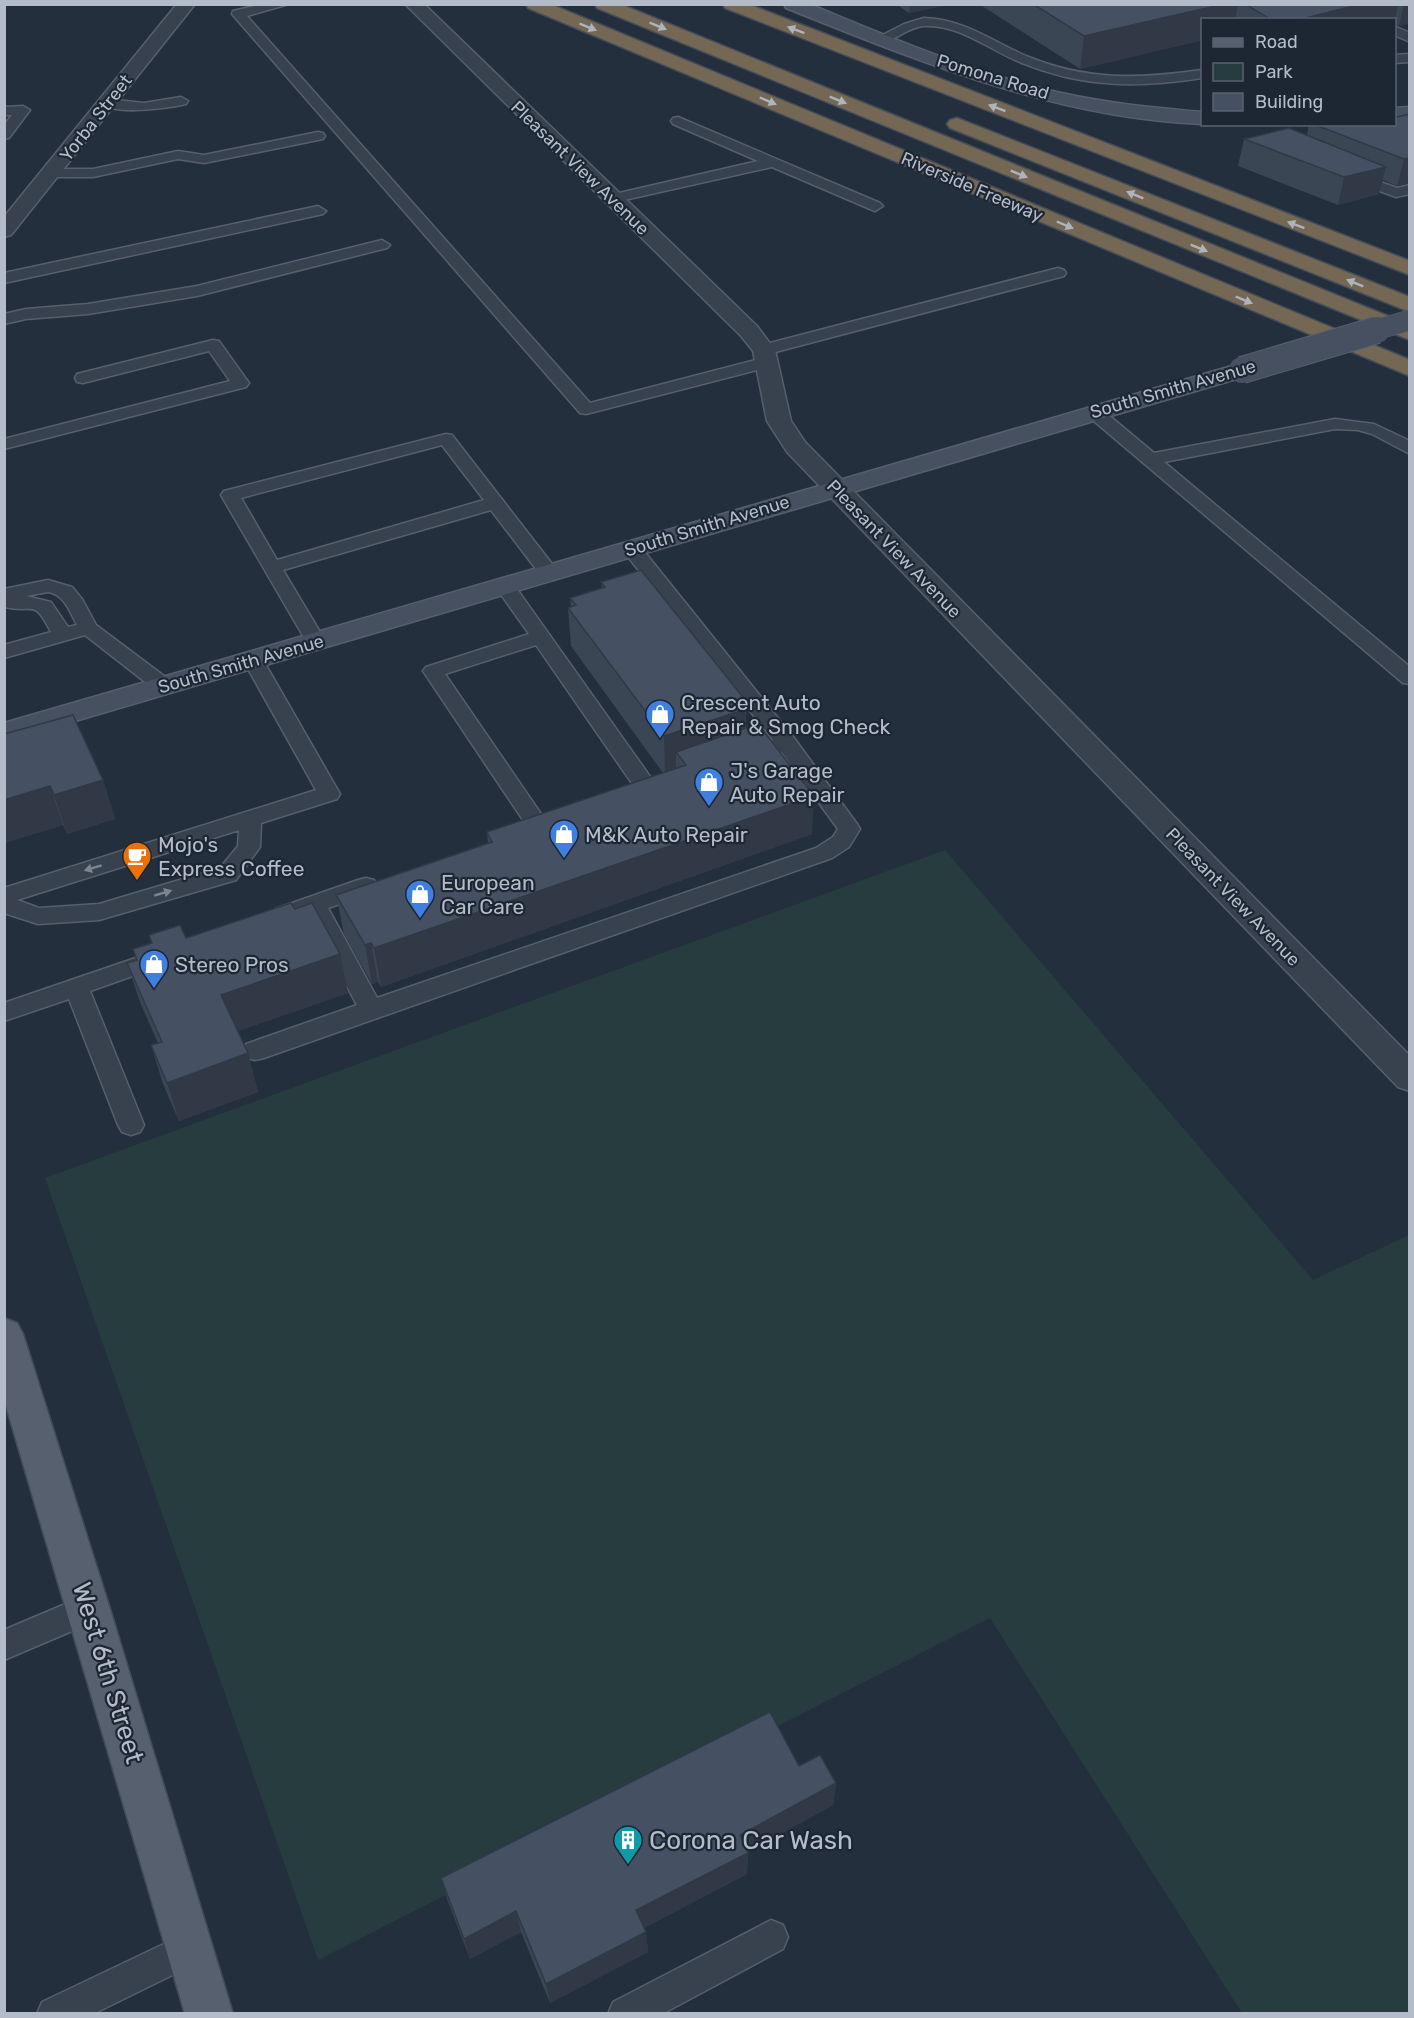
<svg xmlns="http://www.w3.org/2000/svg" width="1414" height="2018" font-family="Rubik,sans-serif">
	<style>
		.green { fill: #263c3f }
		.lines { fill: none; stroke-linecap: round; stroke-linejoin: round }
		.service-casing { stroke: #565f6c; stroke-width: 3 }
		.minor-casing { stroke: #565f6c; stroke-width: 3 }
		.secondary-casing { stroke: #565f6c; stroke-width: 3 }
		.primary-casing { stroke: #414a57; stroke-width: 3 }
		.motorway-casing { stroke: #434c59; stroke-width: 3 }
		.service { fill: #38414e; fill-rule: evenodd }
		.minor { fill: #38414e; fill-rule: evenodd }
		.secondary { fill: #465061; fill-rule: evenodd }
		.primary { fill: #56606e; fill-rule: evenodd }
		.motorway { fill: #746855; fill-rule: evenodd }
		.secondary-bridge-far1-casing { stroke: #565f6c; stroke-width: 21; stroke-linecap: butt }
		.secondary-bridge-casing { stroke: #565f6c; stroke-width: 28; stroke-linecap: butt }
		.secondary-bridge-far1 { stroke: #465061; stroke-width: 20 }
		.secondary-bridge { stroke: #465061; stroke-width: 26 }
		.wall { fill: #3b4654 }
		.shaded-wall { fill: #303945 }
		.building { fill: #455162; stroke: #303945; stroke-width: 1.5 }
		.oneway { fill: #aeb4bd }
		.oneway2 { fill: #7c8592 }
		.labels { text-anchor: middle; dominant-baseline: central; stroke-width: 4.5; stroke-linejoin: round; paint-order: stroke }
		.far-street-label { font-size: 18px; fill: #b4bcc9; stroke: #1d2633 }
		.poi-label { font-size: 21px; fill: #b4bcc9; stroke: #1d2633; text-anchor: start }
		.near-street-label { font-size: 26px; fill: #b4bcc9; stroke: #1d2633 }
		.near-poi-label { font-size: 26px; fill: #b4bcc9; stroke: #1d2633; text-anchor: start }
	</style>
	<rect width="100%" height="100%" fill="#242f3e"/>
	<path class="green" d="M 945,850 L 1313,1280 L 1409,1235 L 1409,2013 L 1242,2013 L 990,1618 L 318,1960 L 45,1178 Z"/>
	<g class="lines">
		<g class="service-casing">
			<path id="service" d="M 263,4 L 289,4 L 247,16 L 590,403 L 767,357 L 773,358 L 775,362 L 773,366 L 586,414 L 580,413 L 232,14 L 233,11 Z
				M 924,18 C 963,19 992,41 1026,56 C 1087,81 1138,79 1202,70 L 1202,78 C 1137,88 1084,88 1022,63 C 991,51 960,24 924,26 C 909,27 897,39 882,43 L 875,39 L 904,24 Z
				M 1394,26 L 1410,33 L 1410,42 L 1394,35 Z
				M 1410,54 L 1410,62 L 1394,63 L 1394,55 Z
				M 181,97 L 188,101 L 186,104 C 168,108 114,116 100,103 L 107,99 L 144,103 Z
				M 23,106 L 30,110 L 9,138 L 4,139 L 4,125 L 12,115 L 4,115 L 4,107 Z
				M 678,117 L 880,203 L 883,206 L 875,211 L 870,209 L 772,167 L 611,203 L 606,202 L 604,199 L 606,196 L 758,161 L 673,124 L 671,121 L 673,118 Z
				M 318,132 L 323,133 L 325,136 L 323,139 L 204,163 L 178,159 L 93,177 L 53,177 L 46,173 L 53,169 L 93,169 L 178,151 L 204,155 Z
				M 1352,172 L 1397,188 L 1410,185 L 1410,194 L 1396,197 L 1347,179 L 1345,176 L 1347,173 Z
				M 318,206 L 326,211 L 323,214 L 4,283 L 4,273 Z
				M 382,240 L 390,245 L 387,248 L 197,296 L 88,314 L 26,319 L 4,324 L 4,314 L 26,309 L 88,304 L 197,286 Z
				M 1058,268 L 1064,270 L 1066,273 L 1064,276 L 764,355 L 756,350 L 758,346 Z
				M 213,340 L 219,341 L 246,379 L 249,383 L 246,387 L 4,449 L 4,439 L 230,381 L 209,351 L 83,383 L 77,382 L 75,378 L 77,374 Z
				M 1094,407 L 1100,408 L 1154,453 L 1335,419 L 1374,424 L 1410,441 L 1410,454 L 1372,434 L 1358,430 L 1335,429 L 1164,462 L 1410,667 L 1410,684 L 1403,683 L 1088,416 L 1085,412 L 1088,408 Z
				M 446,434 L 452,435 L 559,573 L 556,577 L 542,577 L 491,510 L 283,570 L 326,642 L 323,646 L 309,646 L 221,495 L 224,491 ZM 442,445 L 484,500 L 277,560 L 241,498 Z
				M 632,543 L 639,545 L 794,738 L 857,824 L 860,829 L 849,847 L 832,858 L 264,1058 L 255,1060 L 246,1058 L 243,1051 L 246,1044 L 357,1005 L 308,915 L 283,923 L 275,921 L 272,915 L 275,909 L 358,880 L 366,878 L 374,880 L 377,886 L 374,892 L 328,908 L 377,998 L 816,848 L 833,837 L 838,829 L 782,752 L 745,764 L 738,762 L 734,757 L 738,752 L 773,740 L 625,553 L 623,549 L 625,545 Z
				M 48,580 L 72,587 L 82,599 L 96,625 L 172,682 L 175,687 L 172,692 L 165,693 L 158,692 L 85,635 L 4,658 L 4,645 L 51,632 C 33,597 34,614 5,607 L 4,589 ZM 48,592 C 64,594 70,612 77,625 L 68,627 L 51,602 L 26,596 Z
				M 505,580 L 512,582 L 656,785 L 659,790 L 656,795 L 648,797 L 640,795 L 536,645 L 445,674 L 550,827 L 547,832 L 539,834 L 531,832 L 423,671 L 426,667 L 529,634 L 495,586 L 498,582 Z
				M 253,654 L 260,656 L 263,660 L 340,794 L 337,799 L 261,823 L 260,847 L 236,880 L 99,920 L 38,924 L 4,913 L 4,888 L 316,790 L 243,660 L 246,656 ZM 239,830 L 238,846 L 220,868 L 99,904 L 39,908 L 17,900 Z
				M 159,950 L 167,952 L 171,958 L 167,964 L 90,991 L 144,1125 L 140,1132 L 131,1135 L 122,1132 L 118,1125 L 69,999 L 4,1021 L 4,1003 Z
				M 89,1594 L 100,1599 L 104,1609 L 100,1619 L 4,1660 L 4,1630 Z
				M 771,1920 L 783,1925 L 788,1937 L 783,1949 L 662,2014 L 608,2014 L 613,2002 Z
				M 189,1932 L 201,1937 L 206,1949 L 201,1961 L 93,2014 L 37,2014 L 42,2002 Z"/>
		</g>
		<g class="minor-casing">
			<path id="minor" d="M 177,4 L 195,4 L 11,235 L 4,237 L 4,217 Z
				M 405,4 L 424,4 L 757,326 L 775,350 L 791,421 L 805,442 L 1410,1056 L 1410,1091 L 1398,1087 L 787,452 L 767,421 L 753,351 L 741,336 Z"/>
		</g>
		<g class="secondary-casing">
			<path id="secondary" d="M 784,4 L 809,4 C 885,35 961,68 1040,88 C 1094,102 1148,107 1202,112 L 1202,124 C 1055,118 921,62 786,8 Z
				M 1410,107 L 1410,119 L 1394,120 L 1394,108 Z
				M 1242,363 L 1250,365 L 1254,370 L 1250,375 L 4,742 L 4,723 Z"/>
		</g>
		<g class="primary-casing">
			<path id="primary" d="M 4,1318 L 17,1323 L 23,1334 L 110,1609 L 233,2014 L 185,2014 L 4,1399 Z"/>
		</g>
		<g class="motorway-casing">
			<path id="motorway" d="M 526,4 L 550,4 L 1410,360 L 1410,376 L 528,8 Z
				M 595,4 L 620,4 L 1410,325 L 1410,340 L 597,8 Z
				M 723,4 L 748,4 L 1410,261 L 1410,275 L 725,8 Z
				M 957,118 L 1410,297 L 1410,312 L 950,128 L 947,124 L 950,120 Z"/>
		</g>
		<use href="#service" class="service"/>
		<use href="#minor" class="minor"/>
		<use href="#secondary" class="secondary"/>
		<use href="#primary" class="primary"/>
		<use href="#motorway" class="motorway"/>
		<g class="secondary-bridge-far1-casing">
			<path id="secondary-bridge-far1" d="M 1372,331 L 1410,320"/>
		</g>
		<g class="secondary-bridge-casing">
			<path id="secondary-bridge" d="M 1242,370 L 1377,330"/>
		</g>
		<use href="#secondary-bridge-far1" class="secondary-bridge-far1"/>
		<use href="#secondary-bridge" class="secondary-bridge"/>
	</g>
	<path class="wall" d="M 896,4 L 951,4 L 909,13 Z
		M 979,4 L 1410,4 L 1410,23 L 1399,26 L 1395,24 L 1395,20 L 1203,20 L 1203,40 L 1080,69 Z
		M 1410,114 L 1410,183 L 1397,186 L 1383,180 L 1379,194 L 1338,205 L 1238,166 L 1244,139 L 1307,135 L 1309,124 L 1395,124 L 1397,117 Z
		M 601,582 L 746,701 L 746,729 L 812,834 L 381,987 L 378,982 L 372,984 L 344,934 L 336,895 L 488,843 L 487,832 L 663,773 L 571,646 L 568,608 L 571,607 L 570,598 L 602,588 Z
		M 4,734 L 103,780 L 115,819 L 67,834 L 63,825 L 4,843 Z
		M 295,909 L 348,993 L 238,1031 L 248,1053 L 258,1092 L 179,1121 L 163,1084 L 151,1045 L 158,1043 L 140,1002 L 127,963 L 136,960 L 133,949 L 151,943 L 149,935 L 186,938 Z
		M 799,1766 L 836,1783 L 833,1805 L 748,1852 L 747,1874 L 644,1928 L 646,1932 L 648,1952 L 550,2003 L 521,1932 L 470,1959 L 447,1899 L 441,1878 Z"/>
	<path class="shaded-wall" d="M 910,4 L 951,4 L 909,13 Z
		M 1224,4 L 1238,4 L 1235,20 L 1203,20 L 1203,40 L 1080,69 L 1084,36 Z
		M 1361,4 L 1398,4 L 1395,20 L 1298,20 Z
		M 1404,4 L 1410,4 L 1410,23 L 1399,26 Z
		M 1410,158 L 1410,183 L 1397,186 L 1404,159 Z
		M 1386,167 L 1379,194 L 1338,205 L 1344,177 Z
		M 746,701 L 745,747 L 686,765 L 676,752 L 676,771 L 665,775 L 664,736 Z
		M 103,780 L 115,819 L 67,834 L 54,795 Z
		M 50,786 L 63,825 L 4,843 L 4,800 Z
		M 814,796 L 812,834 L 381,987 L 374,948 Z
		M 371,943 L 378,982 L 372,984 L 365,945 Z
		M 340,954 L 348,993 L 232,1033 L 221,995 Z
		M 248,1053 L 258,1092 L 179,1121 L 167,1083 Z
		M 836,1783 L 833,1805 L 739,1857 L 740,1835 Z
		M 748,1853 L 747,1874 L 638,1931 L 636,1910 Z
		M 516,1911 L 521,1932 L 470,1959 L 464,1939 Z
		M 646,1932 L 648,1952 L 550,2003 L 546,1984 Z"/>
	<path class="building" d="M 1033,4 L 1224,4 L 1084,36 Z
		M 1245,4 L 1361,4 L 1298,20 L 1272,20 Z
		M 1410,114 L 1410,158 L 1404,159 L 1313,124 L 1395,124 L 1395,116 L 1397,117 Z
		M 1289,128 L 1386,167 L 1344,177 L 1244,139 Z
		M 641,570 L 746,701 L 741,703 L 746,709 L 664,736 L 568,608 L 576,605 L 570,598 L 605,587 L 601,582 Z
		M 73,715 L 103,780 L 54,795 L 50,786 L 4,800 L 4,734 Z
		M 758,724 L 814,796 L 374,948 L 371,943 L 365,945 L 336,895 L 492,842 L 487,832 L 686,765 L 676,752 Z
		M 291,903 L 295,909 L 312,903 L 340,954 L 221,995 L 248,1053 L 167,1083 L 151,1045 L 162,1042 L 127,963 L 137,960 L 133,949 L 152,943 L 149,935 L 180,925 L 186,938 Z
		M 770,1712 L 799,1766 L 820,1755 L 836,1783 L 740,1835 L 748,1853 L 636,1910 L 646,1932 L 546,1984 L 516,1911 L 464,1939 L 441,1878 Z"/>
	<defs><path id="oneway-solid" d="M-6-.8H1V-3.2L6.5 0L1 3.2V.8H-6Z" transform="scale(1.5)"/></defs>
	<g class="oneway">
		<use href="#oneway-solid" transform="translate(658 26) rotate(22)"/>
		<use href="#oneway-solid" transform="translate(588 27) rotate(22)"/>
		<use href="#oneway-solid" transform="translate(796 30) rotate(-159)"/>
		<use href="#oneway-solid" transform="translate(838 100) rotate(22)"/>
		<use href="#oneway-solid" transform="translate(768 101) rotate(23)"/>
		<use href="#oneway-solid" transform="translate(997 108) rotate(-159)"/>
		<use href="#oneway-solid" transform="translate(1019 174) rotate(22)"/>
		<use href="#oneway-solid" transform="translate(1135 195) rotate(-158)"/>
		<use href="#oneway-solid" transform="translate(1065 225) rotate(23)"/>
		<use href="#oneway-solid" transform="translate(1296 225) rotate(-159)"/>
		<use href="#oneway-solid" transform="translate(1199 248) rotate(22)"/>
		<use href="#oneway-solid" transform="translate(1355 283) rotate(-158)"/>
		<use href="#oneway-solid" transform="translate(1244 300) rotate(23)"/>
	</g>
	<g class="oneway2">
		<use href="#oneway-solid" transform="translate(93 868) rotate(163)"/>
		<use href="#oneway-solid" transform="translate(163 893) rotate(-16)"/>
	</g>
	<defs>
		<g id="shop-pin" transform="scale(1.5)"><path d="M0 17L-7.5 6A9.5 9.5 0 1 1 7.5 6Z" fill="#3f7fe0" stroke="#1d2633"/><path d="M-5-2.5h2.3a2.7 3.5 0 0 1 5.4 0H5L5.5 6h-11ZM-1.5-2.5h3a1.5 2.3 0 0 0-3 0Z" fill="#fff"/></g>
		<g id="cafe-pin" transform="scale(1.5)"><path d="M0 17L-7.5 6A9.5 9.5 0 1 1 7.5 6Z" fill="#e8710a" stroke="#1d2633"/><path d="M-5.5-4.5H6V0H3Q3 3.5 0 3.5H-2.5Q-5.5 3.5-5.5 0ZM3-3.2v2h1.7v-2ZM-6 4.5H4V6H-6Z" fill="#fff"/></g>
		<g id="building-pin" transform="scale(1.5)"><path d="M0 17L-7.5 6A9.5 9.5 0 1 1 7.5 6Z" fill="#0f9aa8" stroke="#1d2633"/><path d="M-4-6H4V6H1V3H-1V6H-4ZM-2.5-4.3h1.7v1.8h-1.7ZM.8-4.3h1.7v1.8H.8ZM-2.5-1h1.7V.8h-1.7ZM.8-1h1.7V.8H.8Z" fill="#fff"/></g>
	</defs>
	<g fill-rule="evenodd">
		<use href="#shop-pin" x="660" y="714"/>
		<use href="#shop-pin" x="709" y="782"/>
		<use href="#shop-pin" x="564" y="834"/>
		<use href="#cafe-pin" x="137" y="856"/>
		<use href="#shop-pin" x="420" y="894"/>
		<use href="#shop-pin" x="154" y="964"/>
		<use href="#building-pin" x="628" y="1840"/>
	</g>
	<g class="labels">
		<g class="far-street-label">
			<text transform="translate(993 77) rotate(17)">Pomona Road</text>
			<text transform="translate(96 118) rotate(-52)">Yorba Street</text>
			<text transform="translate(580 168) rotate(44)">Pleasant View Avenue</text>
			<text transform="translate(972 187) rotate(23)">Riverside Freeway</text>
			<text transform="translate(1173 389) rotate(-16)">South Smith Avenue</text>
			<text transform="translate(707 526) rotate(-17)">South Smith Avenue</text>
			<text transform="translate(894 549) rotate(46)">Pleasant View Avenue</text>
			<text transform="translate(241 664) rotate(-16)">South Smith Avenue</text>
			<text transform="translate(1233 897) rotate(46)">Pleasant View Avenue</text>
		</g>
		<g class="poi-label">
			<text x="681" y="702">Crescent Auto<tspan x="681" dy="24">Repair &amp; Smog Check</tspan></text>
			<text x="730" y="770">J's Garage<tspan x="730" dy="24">Auto Repair</tspan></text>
			<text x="585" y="834">M&amp;K Auto Repair</text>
			<text x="158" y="844">Mojo's<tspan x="158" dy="24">Express Coffee</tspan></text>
			<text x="441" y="882">European<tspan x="441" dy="24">Car Care</tspan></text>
			<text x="175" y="964">Stereo Pros</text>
		</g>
		<g class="near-street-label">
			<text transform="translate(108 1673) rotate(73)">West 6th Street</text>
		</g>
		<g class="near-poi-label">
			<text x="649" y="1840">Corona Car Wash</text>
		</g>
	</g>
	<rect width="1414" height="2018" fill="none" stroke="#b4bcc9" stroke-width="12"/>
	<rect x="1201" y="18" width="195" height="108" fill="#1d2633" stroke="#59626f" stroke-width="1.5"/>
	<rect x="1213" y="38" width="30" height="9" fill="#56606e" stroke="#59626f" stroke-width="1.5"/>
	<text x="1255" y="48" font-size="18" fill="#b4bcc9">Road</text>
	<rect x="1213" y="63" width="30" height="18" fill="#263c3f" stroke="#59626f" stroke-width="1.5"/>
	<text x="1255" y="78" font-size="18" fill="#b4bcc9">Park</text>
	<rect x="1213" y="93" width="30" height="18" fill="#455162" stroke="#59626f" stroke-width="1.5"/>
	<text x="1255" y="108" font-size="18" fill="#b4bcc9">Building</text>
</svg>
